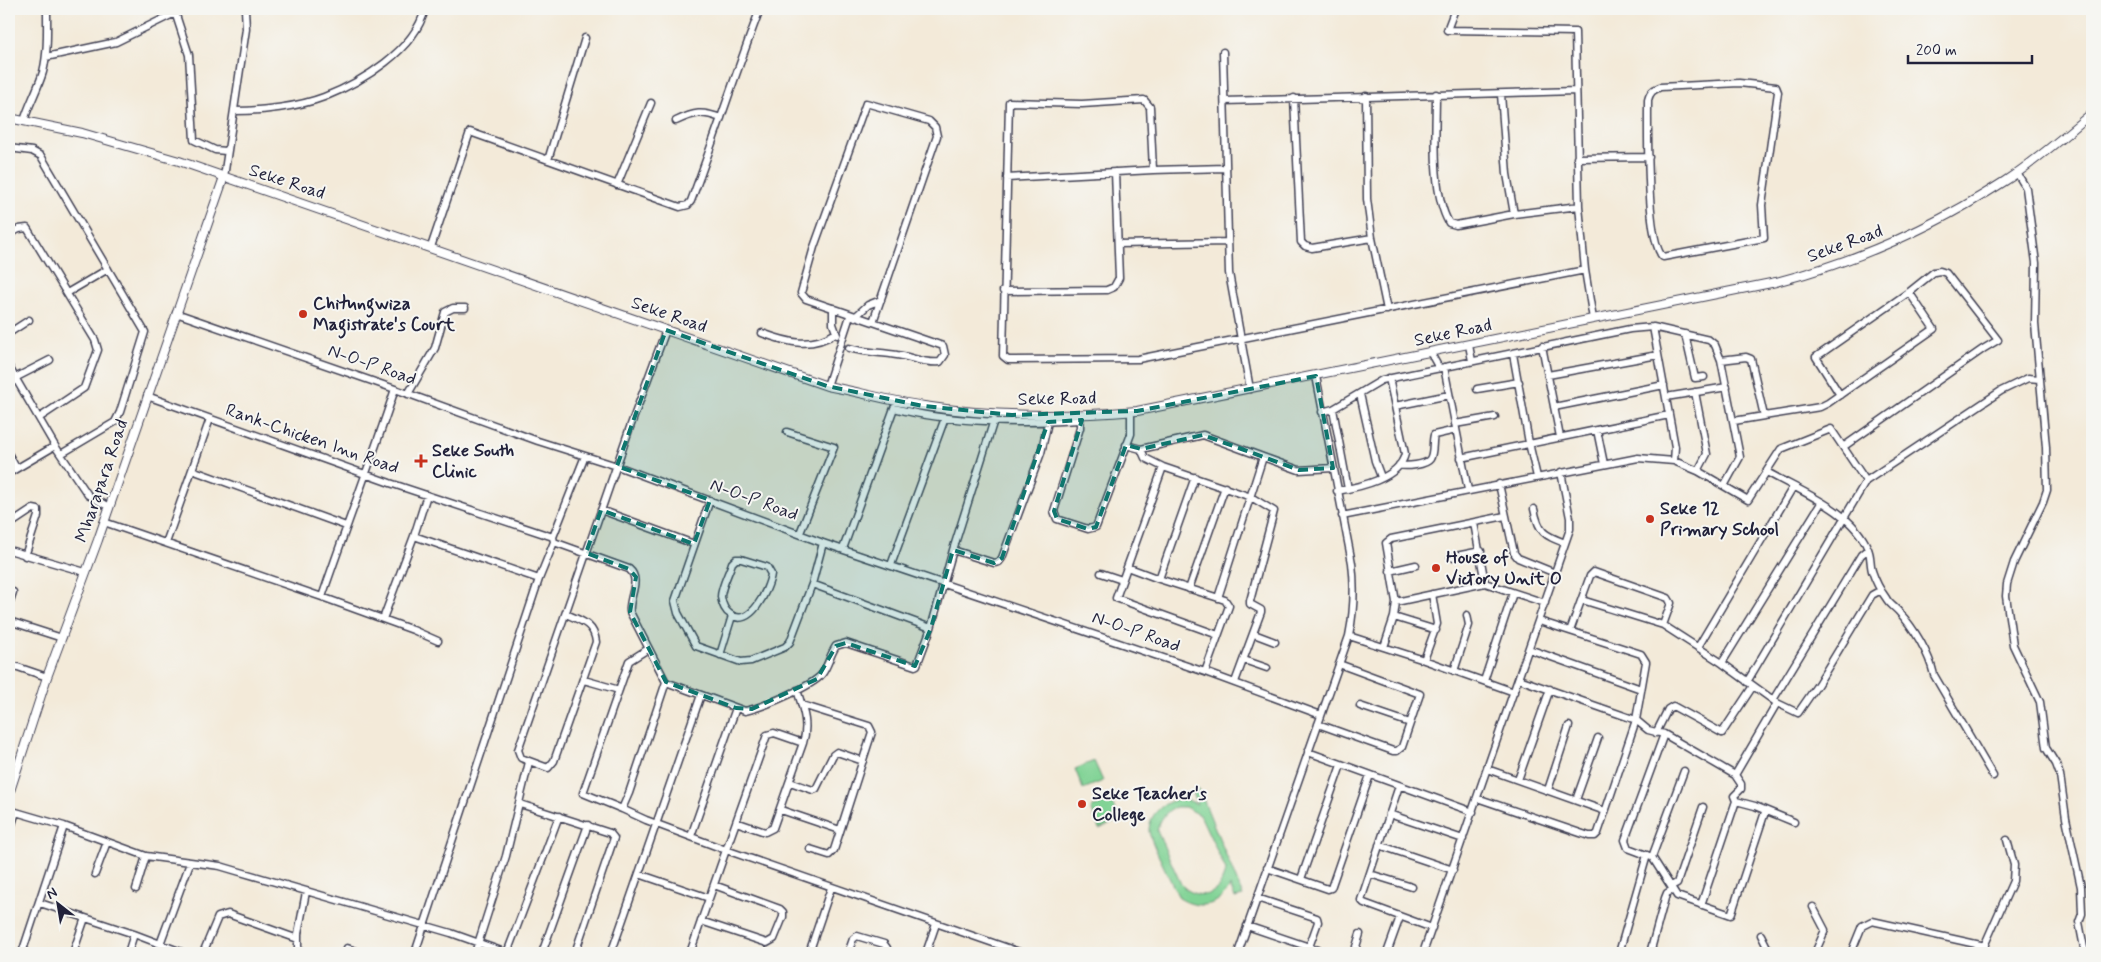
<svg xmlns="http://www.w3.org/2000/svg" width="2101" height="962" font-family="Mynerve,sans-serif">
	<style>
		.green { fill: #81d395; stroke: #527a68; fill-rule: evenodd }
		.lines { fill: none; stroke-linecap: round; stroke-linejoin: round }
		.minor-casing { stroke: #414053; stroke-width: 9 }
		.major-casing { stroke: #414053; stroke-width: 10 }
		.minor { stroke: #fff; stroke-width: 6 }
		.major { stroke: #fff; stroke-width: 8 }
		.marked { fill: #0f766e; fill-opacity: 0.2; stroke: #0f766e; stroke-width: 4; stroke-dasharray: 10 6; stroke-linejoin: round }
		.poi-dot { fill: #c8321e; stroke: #f6f6f2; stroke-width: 2 }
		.labels { text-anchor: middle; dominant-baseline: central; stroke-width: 4; stroke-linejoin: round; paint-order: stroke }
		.street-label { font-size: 18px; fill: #22223b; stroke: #f6f6f2 }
		.poi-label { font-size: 18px; font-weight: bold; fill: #22223b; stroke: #f6f6f2; text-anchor: start }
	</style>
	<rect width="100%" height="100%" fill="#f6f6f2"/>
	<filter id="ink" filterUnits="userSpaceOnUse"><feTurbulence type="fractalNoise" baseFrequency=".02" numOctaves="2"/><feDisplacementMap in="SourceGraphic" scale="10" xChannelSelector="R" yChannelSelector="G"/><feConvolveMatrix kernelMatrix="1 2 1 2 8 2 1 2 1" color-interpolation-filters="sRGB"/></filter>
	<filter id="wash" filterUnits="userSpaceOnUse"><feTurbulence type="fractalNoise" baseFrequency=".0096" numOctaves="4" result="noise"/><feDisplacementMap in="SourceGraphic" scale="20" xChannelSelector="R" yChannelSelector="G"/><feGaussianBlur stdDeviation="1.12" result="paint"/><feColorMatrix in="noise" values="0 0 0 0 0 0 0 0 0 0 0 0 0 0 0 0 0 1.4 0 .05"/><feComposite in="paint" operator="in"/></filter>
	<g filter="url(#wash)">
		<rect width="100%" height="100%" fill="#f3ead9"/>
		<path class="green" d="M 1094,761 L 1103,781 L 1083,789 L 1075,769 Z
			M 1199,789 L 1243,896 L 1235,898 L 1230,886 C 1220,907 1198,910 1179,898 C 1174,887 1149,839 1149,831 C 1149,820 1155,811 1164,805 C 1174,798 1186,798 1197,804 L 1193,792 ZM 1176,807 L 1185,807 L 1200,815 L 1226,870 C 1223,877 1221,887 1214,891 C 1204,899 1188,893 1181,884 L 1157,831 C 1160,820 1165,811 1176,807 Z
			M 1111,800 L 1119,820 L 1099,829 L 1091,808 Z"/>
	</g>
	<g filter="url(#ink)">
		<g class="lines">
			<g class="minor-casing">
				<path id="minor" d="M 174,9 L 189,55 L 194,140 L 215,150 L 226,151
					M 1455,9 L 1447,30 L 1575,32 L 1579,206 L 1585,270 L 1593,319
					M 1223,52 L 1229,273 L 1250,389
					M 46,57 L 116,42 L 175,13
					M 1739,83 L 1776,87 L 1778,92 L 1762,205 L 1764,238 L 1663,257 C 1646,242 1648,128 1648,100 C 1650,92 1653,90 1660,87 Z
					M 1436,94 C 1436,130 1431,192 1449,223 L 1456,225 L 1514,214 L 1579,206
					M 1501,94 L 1507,174 L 1514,214
					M 1366,96 L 1367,199 L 1372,238 L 1387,310
					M 1294,98 L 1301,242 L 1305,246 L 1312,248 L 1372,238
					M 1225,101 L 1575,91
					M 234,111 C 261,111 298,107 324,97 C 362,82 415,50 425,9
					M 24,121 C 29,104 38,89 43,72 C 48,52 47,30 47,9
					M 676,121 C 695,112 702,111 721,118
					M 9,148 L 32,151 L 41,156 L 145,332 L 120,412 L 115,422 L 61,454
					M 1577,158 L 1649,157
					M 548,160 L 585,38
					M 1226,168 L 1153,170 L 1150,107 L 1144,100 L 1082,104 L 1009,102 L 1003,356 L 1008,360 L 1013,360 L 1138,359 L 1585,270
					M 2017,173 L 2026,188 L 2036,263 L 2035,324 L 2046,447 L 2047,490 L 2043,502 L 2014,562 L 2007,584 L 2006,596 L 2013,645 L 2040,702 L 2046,748 L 2056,764 L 2060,775 L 2066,818 L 2081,887 L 2082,914 L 2079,922 L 2085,953
					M 224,177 L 246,29 L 245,9
					M 1007,178 L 1153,170
					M 617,185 L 651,103
					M 9,234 L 19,229 L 27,228 L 95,340 L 98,350 L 84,388 L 39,418
					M 1118,244 L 1227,242
					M 431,247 L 470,132 L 680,207 L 688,205 L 691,201 C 715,137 736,72 760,9
					M 1003,291 L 1107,290 L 1114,287 L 1119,278 L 1115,172
					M 67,293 L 108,269
					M 833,308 L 833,324 L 837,335
					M 176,313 L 395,389 L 538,441 L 617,466 L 823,543 L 1205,672 L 1321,715
					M 855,317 L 868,305 L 881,300
					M 1653,327 L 1675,447 L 1674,461
					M 9,333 L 29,320
					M 762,333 C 789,343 811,349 836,333
					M 1685,334 L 1695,378 L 1704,377
					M 1469,345 L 1472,361
					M 1542,346 L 1560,437
					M 849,348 C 865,353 881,352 897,355 C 912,357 925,364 940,362 L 945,355 L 943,346 L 806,299 L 801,293 L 814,247 L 866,103 L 929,121 L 935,127 L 937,136 L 873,322
					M 1430,352 L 1439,368
					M 1513,354 L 1529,443 L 1537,477
					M 1721,360 L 1746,357 L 1751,359 L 1764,416 L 1734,421
					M 9,367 L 55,446 L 88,495 L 109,507
					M 1444,367 L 1468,490
					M 1548,375 L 1658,355
					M 15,378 L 50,360
					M 827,386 L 850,316
					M 1477,389 L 1519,382
					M 1695,392 L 1707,454 L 1698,471
					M 408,394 L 435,348 L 445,312 L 453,308 L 465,308
					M 1360,394 L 1375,461 L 1381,477
					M 1840,395 L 1816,357 L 1909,292 L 1934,272 L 1940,271 L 1946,273 L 1998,340 L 1983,349 L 1843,447
					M 147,396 L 390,483 L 553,537
					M 1666,397 L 1727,387
					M 1395,406 L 1449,395
					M 1554,407 L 1664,385
					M 1333,409 L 1348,489
					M 1322,412 L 1333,409 L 1382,380 L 1630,329 L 1653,327 L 1709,340 L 1715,345 L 1721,360 L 1740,457 L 1724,486
					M 1764,416 L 1820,407 L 1828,403 L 1934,329 L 1909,292
					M 1455,424 L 1495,417
					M 1597,430 L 1604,464
					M 787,432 L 834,447 L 800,533
					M 1126,445 L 1141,449 L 1145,458 L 1163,467 L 1251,497 L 1274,511 L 1250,601 L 1250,604 L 1261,610 L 1261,612 L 1235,682
					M 1141,449 L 1203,435 L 1263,457
					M 9,455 L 16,468
					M 1461,458 L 1669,415
					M 1399,465 C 1406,467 1426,465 1430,459 C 1434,453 1432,441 1434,435 L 1456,430
					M 1163,467 L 1116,598 L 1218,635
					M 192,470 L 346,526
					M 1767,472 C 1801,492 1852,510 1868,549 C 1871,555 1870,564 1872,571 C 1875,580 1880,590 1886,598 C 1889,604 1895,607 1899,612 C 1914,628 1929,653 1934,675 L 1993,776
					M 9,473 L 55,446
					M 1866,481 L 2001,391 L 2028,378 L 2039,379
					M 1499,484 L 1514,553 L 1518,558 L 1555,573
					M 1337,491 C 1359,487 1399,479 1405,454 L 1389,378
					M 710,500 L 675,601 L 678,613 L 696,646 L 741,662 L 751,661 L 785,647 L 790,642 L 812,584 L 823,543
					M 1534,509 C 1539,533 1544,535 1565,543
					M 601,510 L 694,544
					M 1342,516 L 1638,458 L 1674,461 L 1698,471 L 1748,500 L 1781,449 L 1831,429 L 1866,481 L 1747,682
					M 104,522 L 322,597 C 346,527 372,459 395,389
					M 1474,523 L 1485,583
					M 9,525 L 33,509 L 38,510 L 38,516 L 25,556
					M 414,536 L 427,495
					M 554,542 L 629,569 C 642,580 628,597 630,612 L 666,682 L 629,793 L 622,809 L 646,820 L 726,850 L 767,735 L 774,733 L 803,743 C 809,724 803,709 797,690
					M 166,543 L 210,419
					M 843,549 L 894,408 C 948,423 1023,424 1080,420 L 1080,428 L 1054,511 L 1057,519 L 1088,529 L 1096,527 L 1131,434 L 1131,416
					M 9,550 L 85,572
					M 953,550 L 994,563 L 999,562 L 1002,558 L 1041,453 L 1048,422
					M 1451,557 L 1481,551
					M 736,559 L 741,559 L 767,567 L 771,574 C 769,589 750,630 730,614 C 725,611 722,603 721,597 C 721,587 729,573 732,563 Z
					M 891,565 L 945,418
					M 1127,567 L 1159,579 L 1225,600 L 1229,606 L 1205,672
					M 1390,571 L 1416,565
					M 1101,573 L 1122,580
					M 1159,579 L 1195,477
					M 812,584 L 931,628
					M 1189,589 L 1225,487
					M 322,597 L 413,630 L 438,641
					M 1218,598 L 1263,457 L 1299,470 L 1333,468
					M 1582,600 L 1663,625 L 1722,663 L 1777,703 L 1798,713 L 1818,684 L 1872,595 L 1881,590
					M 1396,602 L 1485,583 L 1545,603
					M 9,604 L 13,592
					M 566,614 C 582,621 594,624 596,642 L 554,761 L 548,768 L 521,758 L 518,750 L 629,430 L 666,330
					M 1394,617 L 1436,630
					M 383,619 L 414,536 L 539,579
					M 9,621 L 62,638
					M 1539,621 L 1641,654 L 1646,662 L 1636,720 L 1648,730 L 1664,734 L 1625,840 L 1628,848 L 1652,857 L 1677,896 L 1731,915 L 1765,812
					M 1570,631 L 1590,576 L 1594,572 L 1668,598 L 1671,603 L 1663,625
					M 1254,634 L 1275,642
					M 1349,636 L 1424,660 L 1514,692
					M 1384,647 L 1394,617 L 1396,602 L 1386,543 L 1391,539 L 1505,516
					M 1698,647 L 1793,487
					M 1529,649 L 1641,689
					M 720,655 L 732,616
					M 1244,660 L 1267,668
					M 1424,660 L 1437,624 L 1432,594
					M 1722,663 L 1821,503
					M 9,664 L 47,677
					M 1454,671 L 1469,625 L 1467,615
					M 584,680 L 619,690
					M 1484,681 L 1513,593
					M 666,682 L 745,711 C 761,708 813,686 822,674 C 828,666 830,655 836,646 L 846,643 L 915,666 L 917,665 L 931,628 L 953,550 L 994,420
					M 1773,700 L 1861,555 L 1868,549
					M 802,705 L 869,726 L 872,732 L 834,850 L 829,855 L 810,849
					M 1360,706 L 1410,723
					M 1318,724 L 1393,751 L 1397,751 L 1402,747 L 1420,694 L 1339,664
					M 1656,733 L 1668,709 L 1673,706 L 1722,733 L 1753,686
					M 1664,734 L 1735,775 L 1741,784 L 1741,789 L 1734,796 L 1736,801 L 1701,905
					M 1308,752 L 1473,812
					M 1487,769 L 1605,811
					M 1735,775 L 1777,703
					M 1518,780 L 1550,689
					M 790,782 L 813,790 L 816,789 L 833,755 L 837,752 L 863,761
					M 1399,786 L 1361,900 L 1364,903 L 1432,928
					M 1548,790 L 1569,726
					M 1477,798 L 1589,836 L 1595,836 L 1598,833 L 1636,720 L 1519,679
					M 1576,800 L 1598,738
					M 1736,801 L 1755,806 L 1794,822
					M 520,804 L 610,833 L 614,838 L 575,953
					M 622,809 L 583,793 L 629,661 L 648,649
					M 9,810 L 64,826 L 146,856 L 220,866 L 237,871 L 451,933 L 507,953
					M 781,810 L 840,830
					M 1389,814 L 1463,839
					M 736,822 L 765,832 L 773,828 L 803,743
					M 9,833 L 16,812
					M 691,836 L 736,708
					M 1379,845 L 1453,870
					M 1652,857 L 1684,771
					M 1267,868 L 1328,889 L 1331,888 L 1370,775
					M 95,874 L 107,842
					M 639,874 L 709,898
					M 1370,874 L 1412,887
					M 1301,879 L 1341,765
					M 1671,886 L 1677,883 L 1703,807
					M 136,889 L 146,856
					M 1257,898 L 1317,918 L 1318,922 L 1309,947
					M 40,903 L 134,934 L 184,953
					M 1813,907 L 1825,930 L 1815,953
					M 701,921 L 767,943 L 774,939 L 783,917 L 783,912 L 780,909 L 714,885
					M 1247,926 L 1327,953
					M 1761,935 L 1770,953
					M 160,944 L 190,863
					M 347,948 L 362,953
					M 22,953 L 64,826
					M 73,953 L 85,918
					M 128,953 L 134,934
					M 203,953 L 218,917 L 228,914 L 298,939
					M 298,953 L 298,934 L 306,892
					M 415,953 L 539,579 L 554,542 L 553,537 L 585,456
					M 475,953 L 506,856 L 529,762
					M 507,953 L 559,816
					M 542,953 L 588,825
					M 613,953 L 613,948 L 701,695
					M 690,953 L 726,850 L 1022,953
					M 809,953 L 831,888
					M 848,953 L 853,939 L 857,936 L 884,944 L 887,948 L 887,953
					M 926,953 L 936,924
					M 1238,953 L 1349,636 C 1354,611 1355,588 1352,563 L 1316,376
					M 1354,953 L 1360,934
					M 1387,953 L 1400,917
					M 1423,953 L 1570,529 L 1570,518 L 1561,472
					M 1619,953 L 1647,855
					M 1650,953 L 1665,898 L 1667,893 L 1673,890
					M 1851,953 L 1862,926 L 1872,921 L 1985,946
					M 1981,953 L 2013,881 L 2014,865 L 2007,840"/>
			</g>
			<g class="major-casing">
				<path id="major" d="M 9,118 L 82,133 L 179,161 L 827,386 C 859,392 891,401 924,406 C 995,417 1065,417 1137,411 L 1776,282 C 1858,261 1934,227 2005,181 C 2036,161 2064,136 2092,113
					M 9,794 L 47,677 L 98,540 L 224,177"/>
			</g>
			<use href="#minor" class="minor"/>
			<use href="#major" class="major"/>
		</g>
	</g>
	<path class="marked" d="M 666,330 L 827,386 L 923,406 L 1012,415 L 1137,411 L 1316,376 L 1333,468 L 1299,470 L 1203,435 L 1141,449 L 1126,445 L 1096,527 L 1088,529 L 1057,519 L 1054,511 L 1082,420 L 1048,422 L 1002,558 L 994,563 L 953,550 L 931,628 L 915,666 L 846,643 L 836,646 L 817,679 L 752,709 L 736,708 L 666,682 L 630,612 L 636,577 L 629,569 L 586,553 L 601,510 L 694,544 L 710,500 L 617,466 Z"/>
	<g class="poi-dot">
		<circle cx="303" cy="314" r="5"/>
		<path d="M418.5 453.5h5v5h5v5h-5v5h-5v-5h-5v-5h5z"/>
		<circle cx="1650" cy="519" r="5"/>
		<circle cx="1436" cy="568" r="5"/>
		<circle cx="1082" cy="804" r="5"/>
	</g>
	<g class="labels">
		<g class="street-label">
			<text transform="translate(287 182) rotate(18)">Seke Road</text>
			<text transform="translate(1845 244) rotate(-20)">Seke Road</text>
			<text transform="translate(669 315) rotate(19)">Seke Road</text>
			<text transform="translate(1453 333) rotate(-12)">Seke Road</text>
			<text transform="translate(372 365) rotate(19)">N-O-P Road</text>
			<text transform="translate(1057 399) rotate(-1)">Seke Road</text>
			<text transform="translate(312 439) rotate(19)">Rank-Chicken Inn Road</text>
			<text transform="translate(102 481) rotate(-71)">Mharapara Road</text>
			<text transform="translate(754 500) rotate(20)">N-O-P Road</text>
			<text transform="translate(1136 632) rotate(19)">N-O-P Road</text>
		</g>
		<g class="poi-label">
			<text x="313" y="304">Chitungwiza<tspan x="313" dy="21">Magistrate's Court</tspan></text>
			<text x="432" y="451">Seke South<tspan x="432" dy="21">Clinic</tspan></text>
			<text x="1660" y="509">Seke 12<tspan x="1660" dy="21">Primary School</tspan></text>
			<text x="1446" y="558">House of<tspan x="1446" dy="21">Victory Unit O</tspan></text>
			<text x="1092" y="794">Seke Teacher's<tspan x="1092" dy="21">College</tspan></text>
		</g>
	</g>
	<rect width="2101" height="962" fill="none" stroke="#f6f6f2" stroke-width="30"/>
	<g transform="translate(58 904) rotate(329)" stroke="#f6f6f2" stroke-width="4" paint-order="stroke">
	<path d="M0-4L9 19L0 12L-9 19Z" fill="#22223b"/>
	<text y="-8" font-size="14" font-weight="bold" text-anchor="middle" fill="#22223b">N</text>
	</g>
	<path d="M1908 55v8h124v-8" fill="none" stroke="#22223b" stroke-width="2.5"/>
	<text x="1916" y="55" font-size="15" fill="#22223b" stroke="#f6f6f2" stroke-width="4" paint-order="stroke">200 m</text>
</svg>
